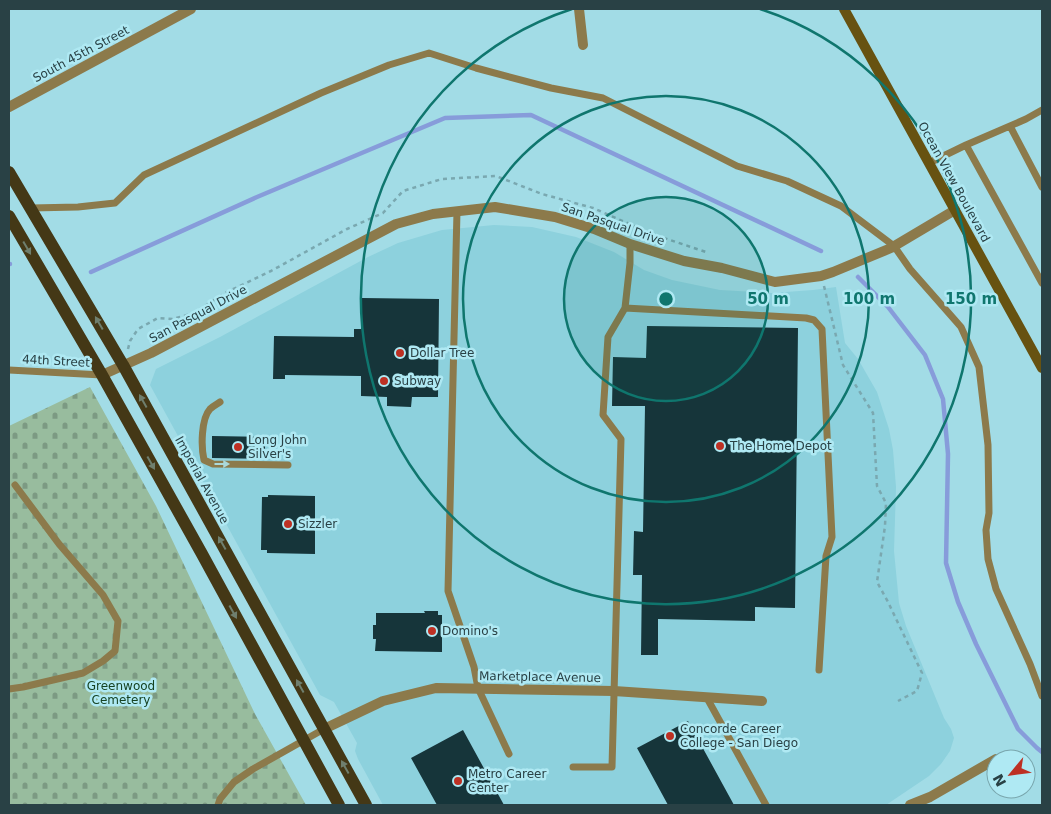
<svg xmlns="http://www.w3.org/2000/svg" width="1051" height="814" font-family="'DejaVu Sans',sans-serif">
	<style>
		.built { fill: #8dd1dd }
		.cemetery { fill: url(#cemetery-stones) }
		.lines { fill: none; stroke-linecap: round; stroke-linejoin: round }
		.stream { stroke: #879cda; stroke-width: 4.5 }
		.building { fill: #16353a }
		.path { stroke: #7aa8b0; stroke-width: 2.5; stroke-dasharray: 4 4; stroke-linecap: butt }
		.service { stroke: #8c7a4b; stroke-width: 7 }
		.minor { stroke: #8c7a4b; stroke-width: 10 }
		.tertiary { stroke: #8c7a4b; stroke-width: 10 }
		.secondary { stroke: #675211; stroke-width: 10 }
		.primary { stroke: #443816; stroke-width: 12 }
		.oneway { fill: #6f7f6e }
		.oneway2 { fill: #aad8da }
		.ring { fill: none; stroke: #0f766e; stroke-width: 2.5 }
		.poi-dot { fill: #bd3023; stroke: #afe9f3; stroke-width: 2 }
		.labels { text-anchor: middle; dominant-baseline: central; stroke-width: 5; stroke-linejoin: round; paint-order: stroke }
		.street-label { font-size: 12px; fill: #294145; stroke: #afe9f3 }
		.poi-label { font-size: 12px; fill: #294145; stroke: #afe9f3; text-anchor: start }
		.park-label { font-size: 12px; fill: #164222; stroke: #afe9f3 }
		.centre { fill: #0f766e; stroke: #afe9f3; stroke-width: 2.5 }
		.ring-label { font-size: 15px; text-anchor: middle; font-weight: bold; fill: #0f766e; stroke: #afe9f3; stroke-width: 5; stroke-linejoin: round; paint-order: stroke }
	</style>
	<defs>
		<pattern id="cemetery-stones" width="16" height="16" patternUnits="userSpaceOnUse" patternTransform="scale(1.25)"><rect width="16" height="16" fill="#98bc9e"/><path d="M2 7V4a2 2 0 0 1 4 0v3zM10 15v-3a2 2 0 0 1 4 0v3z" fill="#7c9a83"/></pattern>
	</defs>
	<rect width="100%" height="100%" fill="#a2dce6"/>
	<path class="built" d="M 494,225 L 532,227 L 576,237 L 614,252 L 644,270 L 672,280 L 720,290 L 772,293 L 813,290 L 836,287 L 845,343 L 858,359 L 877,392 L 889,429 L 893,450 L 896,487 L 894,551 L 899,603 L 906,626 L 944,718 L 951,729 L 954,738 L 950,751 L 941,764 L 929,776 L 886,805 L 383,805 L 358,759 L 355,751 L 357,743 L 334,702 L 320,695 L 150,385 L 156,369 L 220,337 L 368,257 L 398,243 L 442,230 Z"/>
	<path class="cemetery" d="M 90,387 L 156,506 L 255,714 L 306,805 L 9,805 L 9,426 Z"/>
	<g class="lines">
		<path class="stream" d="M 9,264 L 10,264
			M 91,272 L 257,197 L 445,118 L 531,115 L 821,251
			M 858,277 L 888,307 L 925,355 L 943,399 L 948,454 L 946,563 L 958,602 L 976,644 L 1018,729 L 1037,748 L 1042,752"/>
	</g>
	<path class="building" d="M 362,298 L 439,299 L 438,397 L 412,397 L 411,407 L 387,406 L 387,397 L 361,396 L 361,376 L 285,375 L 285,379 L 273,379 L 274,336 L 354,337 L 354,329 L 361,329 Z
		M 647,326 L 798,328 L 795,608 L 755,607 L 755,621 L 658,619 L 658,655 L 641,655 L 642,575 L 633,575 L 634,531 L 643,532 L 645,406 L 612,406 L 613,357 L 646,358 Z
		M 212,436 L 265,437 L 265,459 L 212,458 Z
		M 268,495 L 315,496 L 315,554 L 267,553 L 267,550 L 261,550 L 262,497 L 268,497 Z
		M 424,611 L 438,611 L 438,615 L 442,615 L 442,652 L 375,651 L 376,639 L 373,639 L 373,625 L 376,625 L 376,613 L 425,613 Z
		M 688,721 L 734,805 L 668,805 L 637,748 Z
		M 463,730 L 504,805 L 437,805 L 411,758 Z"/>
	<g class="lines">
		<path class="path" d="M 824,286 L 843,365 L 873,413 L 877,486 L 886,503 L 885,526 L 877,582 L 888,602 L 922,673 L 917,691 L 898,701
			M 128,349 L 130,341 L 138,329 L 158,318 L 173,319 L 194,313 L 225,293 L 271,271 L 347,229 L 383,213 L 403,191 L 442,179 L 496,176 L 542,194 L 593,208 L 652,234 L 706,252"/>
		<path class="service" d="M 1010,126 L 1042,187
			M 966,145 L 1026,119 L 1042,110
			M 929,163 L 966,145 L 1042,283
			M 31,208 L 78,207 L 115,203 L 144,175 L 321,93 L 389,65 L 429,53 L 476,68 L 551,88 L 603,98 L 737,166 L 787,181 L 841,206 L 894,246 L 910,269 L 961,327 L 979,367 L 988,445 L 989,513 L 986,530 L 988,559 L 996,589 L 1030,664 L 1042,696
			M 457,211 L 448,591 L 474,667 L 478,688 L 509,754
			M 625,308 L 806,318 L 814,320 L 822,329 L 832,537 L 826,556 L 819,670
			M 9,370 L 102,375
			M 220,402 C 217,404 213,406 210,409 C 201,419 201,447 204,460 L 213,464 L 288,465
			M 9,689 L 23,687 L 83,673 L 103,661 L 115,651 L 118,621 L 103,595 L 59,544 L 15,485
			M 707,698 L 766,805
			M 573,767 L 612,767 L 621,439 L 603,415 L 608,337 L 625,308 L 630,263 L 630,244
			M 218,805 L 220,799 L 234,782 L 253,769 L 324,729"/>
		<path class="minor" d="M 579,9 L 583,45
			M 102,375 L 151,353 L 396,224 L 433,214 L 495,207 L 555,217 L 594,229 L 630,244 L 684,261 L 722,268 L 775,282 L 821,276 L 833,272 L 891,248 L 955,210
			M 324,729 L 383,701 L 436,688 L 614,691 L 762,701
			M 910,805 L 930,797 L 996,759"/>
		<path class="tertiary" d="M 9,107 L 191,9"/>
		<path class="secondary" d="M 844,9 L 1042,368"/>
		<path class="primary" d="M 9,172 L 123,365 L 366,805
			M 9,216 L 102,375 L 202,554 L 339,805"/>
	</g>
	<defs><path id="oneway-solid" d="M-6-.8H1V-3.2L6.5 0L1 3.2V.8H-6Z" transform="scale(1.25)"/></defs>
	<g class="oneway">
		<use href="#oneway-solid" transform="translate(27 248) rotate(60)"/>
		<use href="#oneway-solid" transform="translate(99 323) rotate(-120)"/>
		<use href="#oneway-solid" transform="translate(143 401) rotate(-119)"/>
		<use href="#oneway-solid" transform="translate(151 463) rotate(61)"/>
		<use href="#oneway-solid" transform="translate(222 543) rotate(-119)"/>
		<use href="#oneway-solid" transform="translate(233 612) rotate(61)"/>
		<use href="#oneway-solid" transform="translate(300 686) rotate(-119)"/>
		<use href="#oneway-solid" transform="translate(345 767) rotate(-119)"/>
	</g>
	<use class="oneway2" href="#oneway-solid" transform="translate(222 464)"/>
	<circle cx="666" cy="299" r="102" fill="#0f766e" fill-opacity=".12"/>
	<g class="ring">
		<circle cx="666" cy="299" r="102"/>
		<circle cx="666" cy="299" r="203"/>
		<path d="M760 9A305 305 0 1 1 572 9"/>
	</g>
	<g class="poi-dot">
		<circle cx="400" cy="353" r="5"/>
		<circle cx="384" cy="381" r="5"/>
		<circle cx="720" cy="446" r="5"/>
		<circle cx="238" cy="447" r="5"/>
		<circle cx="288" cy="524" r="5"/>
		<circle cx="432" cy="631" r="5"/>
		<circle cx="670" cy="736" r="5"/>
		<circle cx="458" cy="781" r="5"/>
	</g>
	<g class="labels">
		<g class="street-label">
			<text transform="translate(81 54) rotate(-28)">South 45th Street</text>
			<text transform="translate(954 182) rotate(61)">Ocean View Boulevard</text>
			<text transform="translate(613 224) rotate(19)">San Pasqual Drive</text>
			<text transform="translate(198 314) rotate(-28)">San Pasqual Drive</text>
			<text transform="translate(56 361) rotate(3)">44th Street</text>
			<text transform="translate(202 480) rotate(61)">Imperial Avenue</text>
			<text transform="translate(540 677) rotate(1)">Marketplace Avenue</text>
		</g>
		<g class="poi-label">
			<text x="410" y="353">Dollar Tree</text>
			<text x="394" y="381">Subway</text>
			<text x="248" y="440">Long John<tspan x="248" dy="14">Silver's</tspan></text>
			<text x="730" y="446">The Home Depot</text>
			<text x="298" y="524">Sizzler</text>
			<text x="442" y="631">Domino's</text>
			<text x="680" y="729">Concorde Career<tspan x="680" dy="14">College - San Diego</tspan></text>
			<text x="468" y="774">Metro Career<tspan x="468" dy="14">Center</tspan></text>
		</g>
		<g class="park-label">
			<text x="121" y="686">Greenwood<tspan x="121" dy="14">Cemetery</tspan></text>
		</g>
	</g>
	<circle cx="666" cy="299" r="8" class="centre"/>
	<g class="ring-label">
		<text x="768" y="304">50 m</text>
		<text x="869" y="304">100 m</text>
		<text x="971" y="304">150 m</text>
	</g>
	<rect width="1051" height="814" fill="none" stroke="#294145" stroke-width="20"/>
	<g transform="translate(1011 774) rotate(241)"><circle r="24" fill="#afe9f3" stroke="#79a6ad"/>
	<path d="M0-4L9 19L0 12L-9 19Z" fill="#bd3023"/>
	<text y="-8" font-size="14" font-weight="bold" text-anchor="middle" fill="#294145">N</text>
	</g>
</svg>
